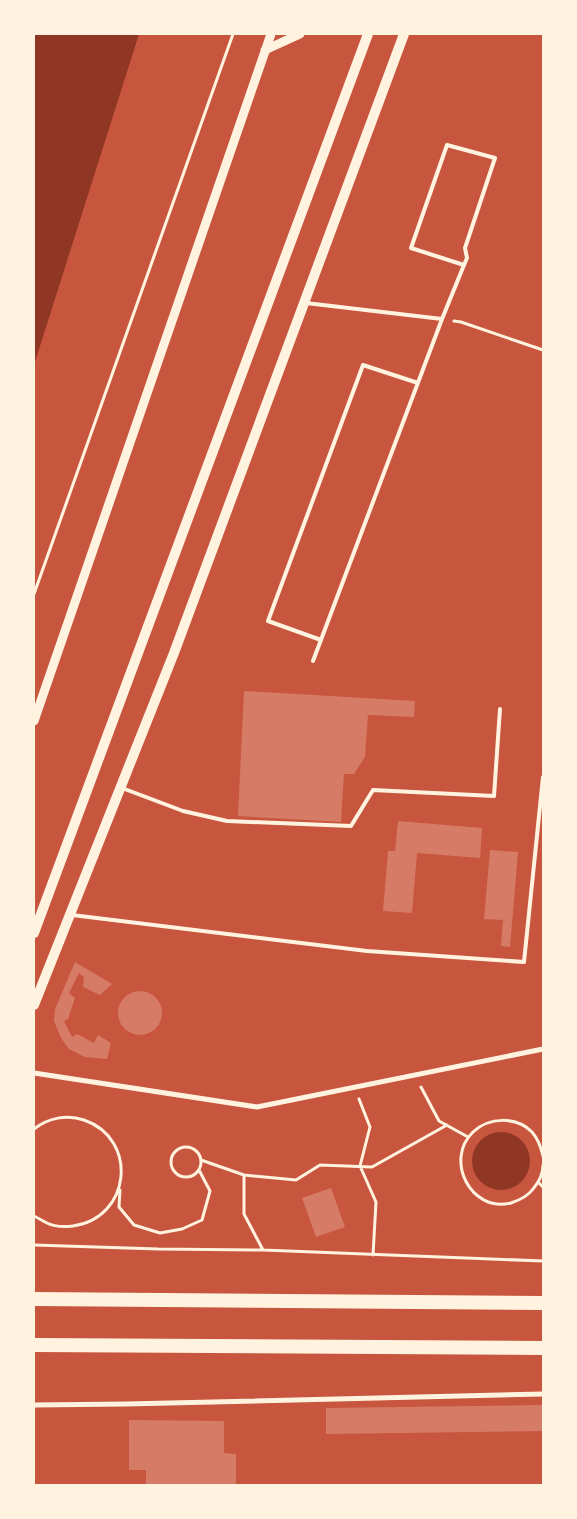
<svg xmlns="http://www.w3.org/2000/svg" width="577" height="1519" font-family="Lora,serif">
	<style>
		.water { fill: #8f3625 }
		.building { fill: #d67c66 }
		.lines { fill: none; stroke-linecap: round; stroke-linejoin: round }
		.path { stroke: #fff3e0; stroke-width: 3 }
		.service { stroke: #fff3e0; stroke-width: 4 }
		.minor { stroke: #fff3e0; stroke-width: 5 }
		.tertiary { stroke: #fff3e0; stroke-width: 9 }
		.secondary { stroke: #fff3e0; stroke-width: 10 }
		.trunk { stroke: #fff3e0; stroke-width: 14 }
	</style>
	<rect width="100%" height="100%" fill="#c8553d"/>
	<path class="water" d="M 34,34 L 139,34 L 34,365 Z
		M472 1161a29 29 0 1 1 58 0a29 29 0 1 1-58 0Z"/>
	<path class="building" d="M 244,691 L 415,701 L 414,717 L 368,715 L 365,757 L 354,774 L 344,774 L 341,822 L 238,816 Z
		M 398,821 L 482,828 L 480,858 L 417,853 L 412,913 L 383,911 L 388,851 L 395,851 Z
		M 490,850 L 518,852 L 510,947 L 501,946 L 503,920 L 484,919 Z
		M 75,962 L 112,984 L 100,995 L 83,987 L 84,977 L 79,973 L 69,993 L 75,998 L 68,1019 L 64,1021 L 72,1037 L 77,1034 L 94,1043 L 98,1035 L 111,1043 L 107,1059 L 85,1057 L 69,1049 L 61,1038 L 54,1021 L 55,1009 Z
		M118 1013a22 22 0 1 1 44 0a22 22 0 1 1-44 0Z
		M 331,1188 L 345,1227 L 316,1237 L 302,1198 Z
		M 543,1405 L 543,1431 L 326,1434 L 326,1408 Z
		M 129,1420 L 224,1421 L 224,1453 L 236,1454 L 236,1485 L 146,1485 L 146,1470 L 129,1470 Z"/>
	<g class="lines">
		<path class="path" d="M 454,321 L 461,322 L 543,350
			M 34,594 L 233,34
			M 421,1087 L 439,1121 L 468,1137
			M 359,1099 L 370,1127 L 360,1166 L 376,1202 L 373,1255
			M 34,1129 C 48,1118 67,1114 84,1120 C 139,1139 131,1218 73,1226 C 65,1227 55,1227 47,1223 C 43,1221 38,1218 34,1216
			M171 1162a15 15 0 1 1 30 0a15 15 0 1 1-30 0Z
			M 543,1156 C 541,1147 538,1139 532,1132 C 516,1116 489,1117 473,1132 C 444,1160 471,1213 511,1203 C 520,1200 528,1196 533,1189 C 539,1182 543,1174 543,1165
			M 201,1160 L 244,1175
			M 538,1182 L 543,1187
			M 120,1190 L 119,1207 L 134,1225 L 160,1233 L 182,1229 L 202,1220 L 210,1191 L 199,1170
			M 34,1245 L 158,1249 L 263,1250 L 543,1261
			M 263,1250 L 244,1214 L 244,1175 L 296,1180 L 320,1165 L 372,1167 L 447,1125"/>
		<path class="service" d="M 306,303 L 442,319 L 313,661
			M 442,319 L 464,265 L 467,258 L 465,248 L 495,158 L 447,145 L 411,248 L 464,265
			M 321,640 L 268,621 L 363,365 L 418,383
			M 122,788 L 183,811 L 227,821 L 351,826 L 373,790 L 494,796 L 500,709
			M 72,915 L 367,951 L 524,962 L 543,777"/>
		<path class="minor" d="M 34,1073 L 257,1107 L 543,1049
			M 34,1405 L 126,1404 L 543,1394"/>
		<path class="tertiary" d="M 265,50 L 300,34
			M 34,721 L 271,34"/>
		<path class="secondary" d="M 34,933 L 368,34
			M 34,1005 L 174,653 L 404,34"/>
		<path class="trunk" d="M 34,1299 L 543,1303
			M 34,1345 L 543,1348"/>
	</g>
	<rect width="577" height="1519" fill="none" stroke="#fff3e0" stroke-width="70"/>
</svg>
